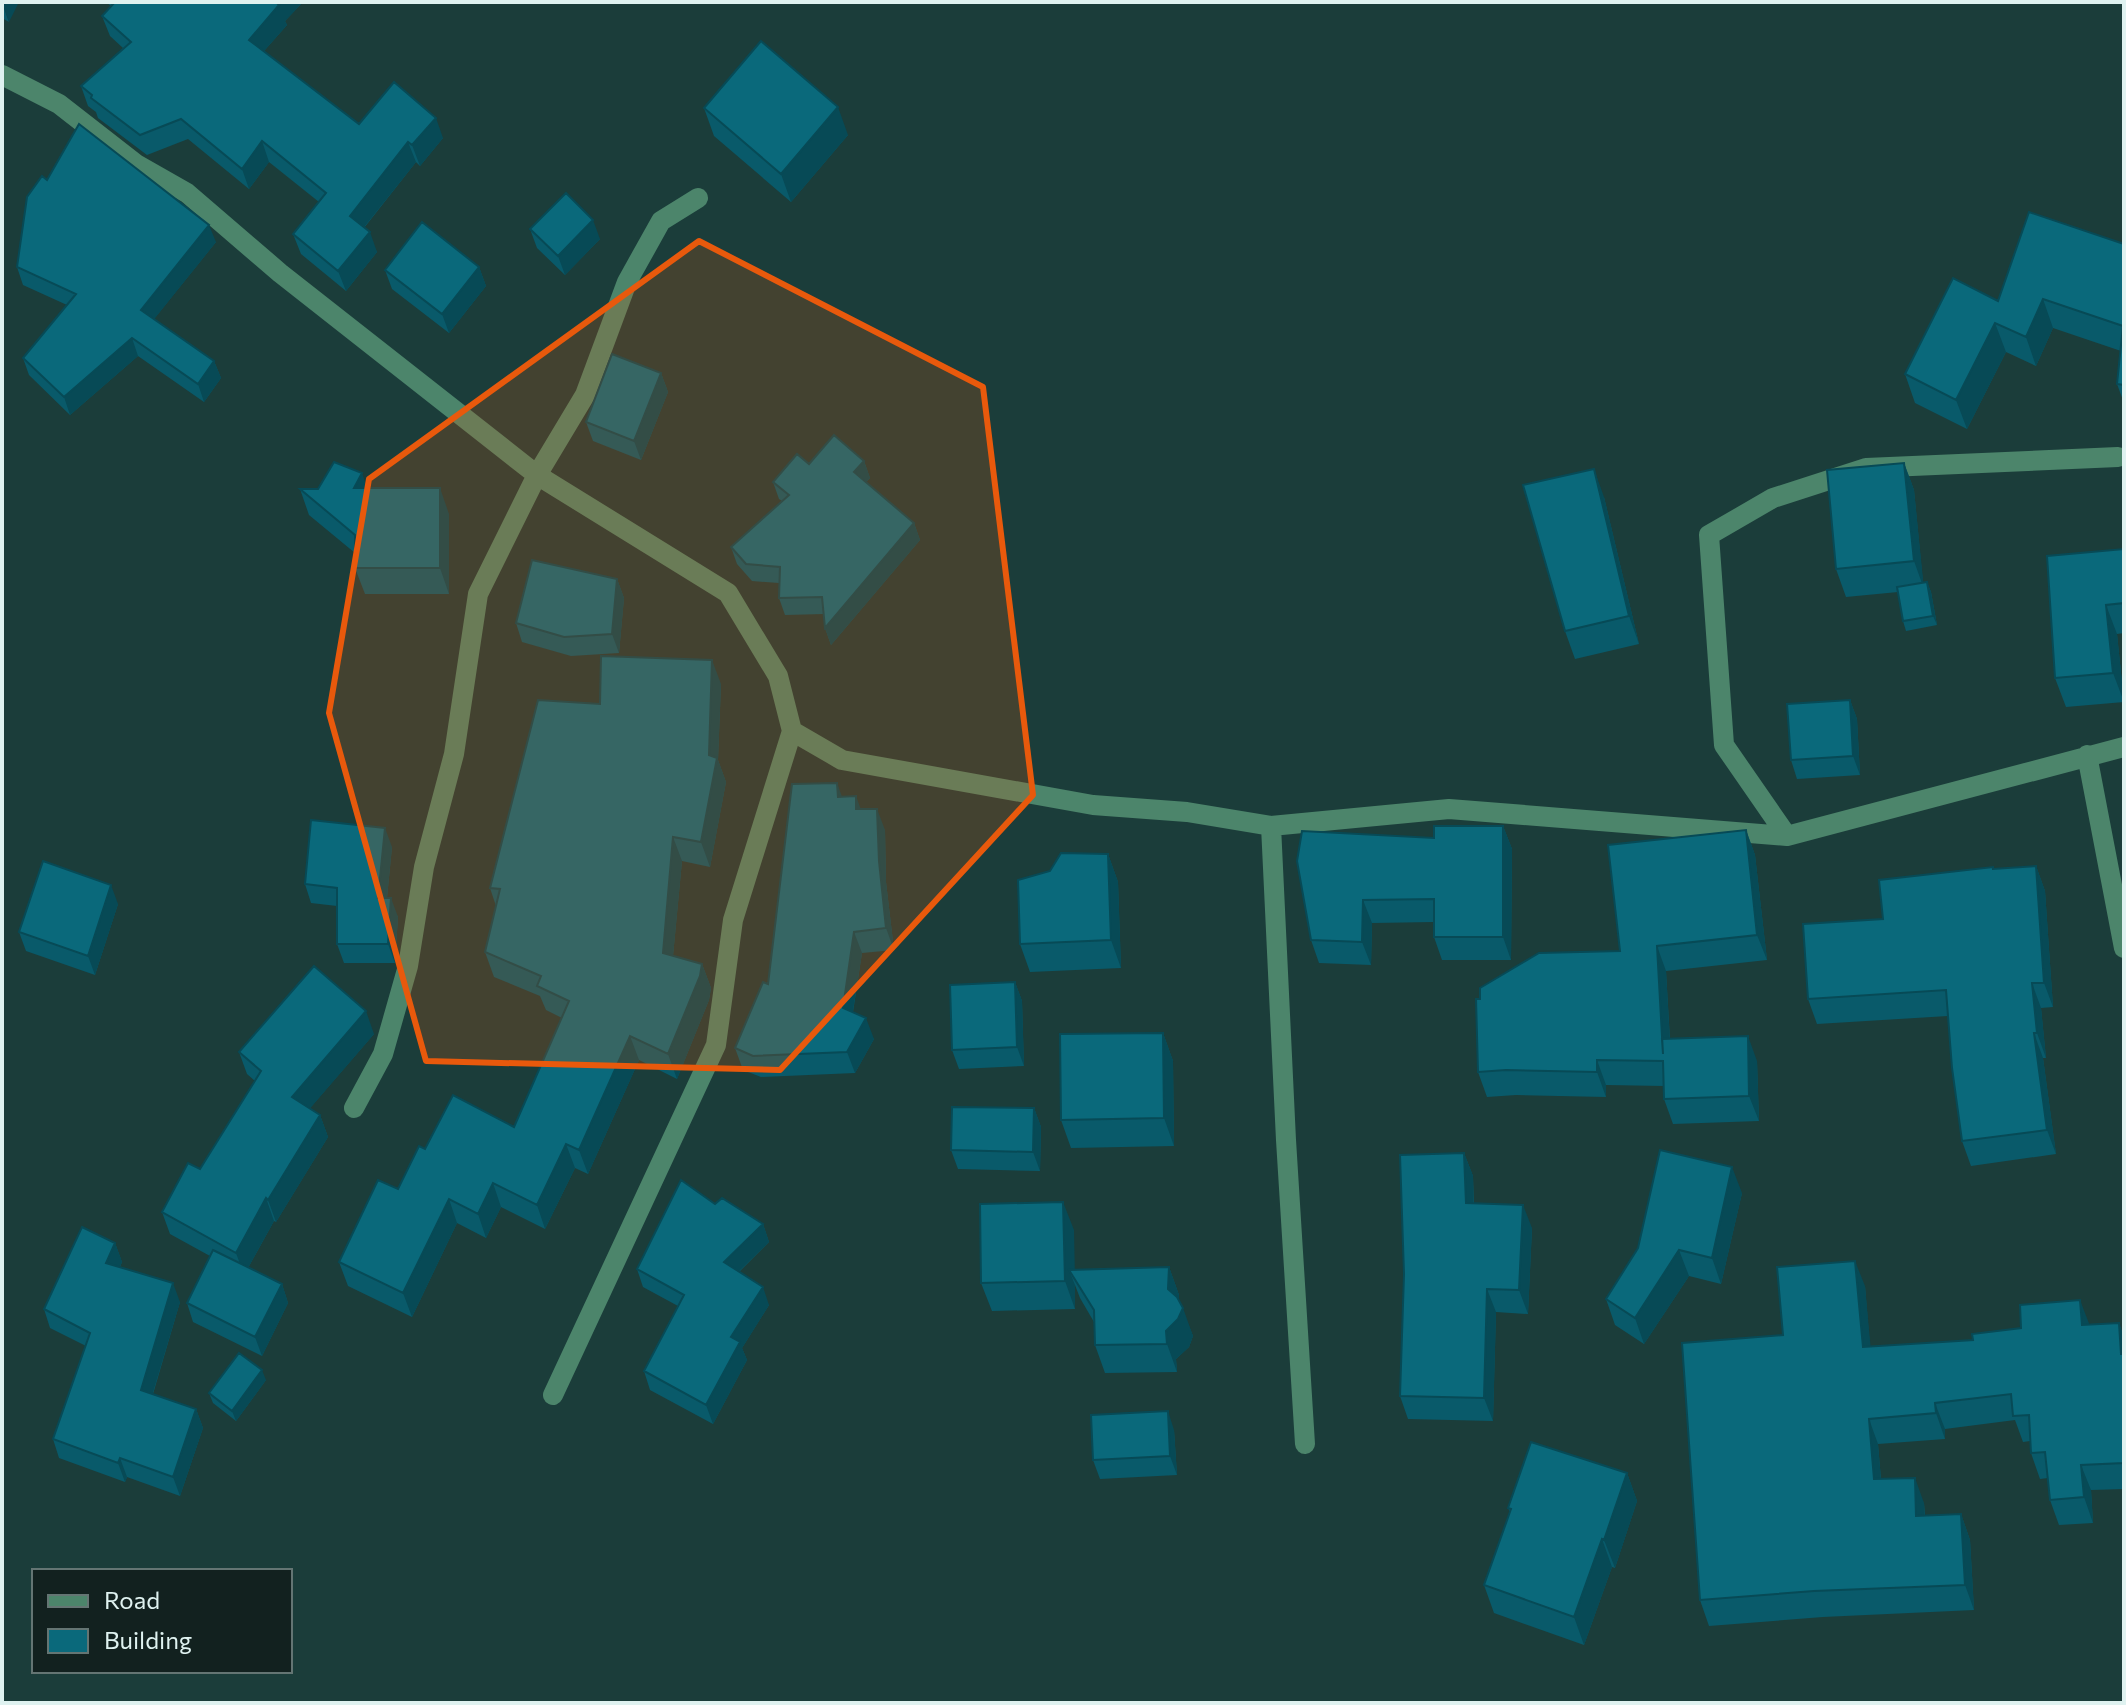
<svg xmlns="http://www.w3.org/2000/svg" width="2126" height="1705" font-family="Commissioner,sans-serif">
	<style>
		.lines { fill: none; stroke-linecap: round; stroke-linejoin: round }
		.minor { stroke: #4c856b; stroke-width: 20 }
		.wall { fill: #095a6a }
		.shaded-wall { fill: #074a56 }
		.building { fill: #0a697b; stroke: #074a56; stroke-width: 2 }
		.marked { fill: #e8590c; fill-opacity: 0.2; stroke: #e8590c; stroke-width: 6; stroke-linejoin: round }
	</style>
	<rect width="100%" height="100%" fill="#1b3d3a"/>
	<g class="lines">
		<path class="minor" d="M 2,75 L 59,104 L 136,164 L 187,193 L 280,273 L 537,475 L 728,593 L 778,676 L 792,731 L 842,760 L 1093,805 L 1187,812 L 1271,826 L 1286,1140 L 1305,1444
			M 2087,755 L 2124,948
			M 1271,826 L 1449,809 L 1787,836 L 2124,747
			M 1787,836 L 1724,745 L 1709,535 L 1773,498 L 1866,468 L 2118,457
			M 354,1108 L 383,1054 L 408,966 L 424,867 L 454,754 L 478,594 L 537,475 L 585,395 L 627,282 L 661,221 L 698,198
			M 553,1395 L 716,1045 L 733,920 L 792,731"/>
	</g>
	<path class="wall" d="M 2,2 L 9,22 L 2,18 Z
		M 106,2 L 303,2 L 285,21 L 287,25 L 264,51 L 359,124 L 443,138 L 420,166 L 416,162 L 364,228 L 377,252 L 346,291 L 301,254 L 293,234 L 319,202 L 269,162 L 249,189 L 188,139 L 147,155 L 98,118 L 96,112 L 88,106 L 81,86 L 123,48 L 110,36 L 102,16 L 111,6 Z
		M 704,108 L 848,135 L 791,202 L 714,136 Z
		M 47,180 L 216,242 L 154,319 L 214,361 L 221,378 L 204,402 L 138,356 L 70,415 L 29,375 L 23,358 L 67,305 L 23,285 L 17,267 Z
		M 530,229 L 600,239 L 565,275 L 537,248 Z
		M 2124,244 L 2124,403 L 2117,384 L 2121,351 L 2053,328 L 2036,366 L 2006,352 L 1967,429 L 1915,403 L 1905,374 Z
		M 479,267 L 486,286 L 449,333 L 392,289 L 385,270 Z
		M 661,373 L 668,392 L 641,460 L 593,441 L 586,422 Z
		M 864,461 L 870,478 L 866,482 L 914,523 L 920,540 L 831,645 L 825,628 L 824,614 L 785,615 L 779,598 L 779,583 L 752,581 L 737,564 L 731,547 L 782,501 L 779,499 L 773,482 L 809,464 Z
		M 1904,463 L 1914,490 L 1923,583 L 1927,582 L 1931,592 L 1937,625 L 1906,631 L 1903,621 L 1898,592 L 1846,597 L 1836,569 Z
		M 367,488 L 449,514 L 449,594 L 365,594 L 355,568 L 355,553 L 309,515 L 300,489 Z
		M 1604,497 L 1639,644 L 1575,659 L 1565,631 Z
		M 2124,549 L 2124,633 L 2117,634 L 2124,702 L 2066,707 L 2055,678 Z
		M 617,579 L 624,598 L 619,653 L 571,656 L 522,642 L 516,623 Z
		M 721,684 L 718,760 L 726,782 L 710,867 L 682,861 L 673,956 L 702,964 L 711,988 L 709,1000 L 677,1079 L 639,1060 L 588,1174 L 575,1168 L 545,1229 L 501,1207 L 486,1238 L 457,1223 L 412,1317 L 348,1286 L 339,1262 L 398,1189 L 425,1149 L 514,1127 L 562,1018 L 546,1010 L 540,996 L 494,977 L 485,952 L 496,906 L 490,888 L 600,704 Z
		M 1850,700 L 1857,719 L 1860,775 L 1797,779 L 1791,760 Z
		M 842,797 L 861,809 L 885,830 L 886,882 L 894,950 L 862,953 L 853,1012 L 874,1039 L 855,1073 L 761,1077 L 743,1070 L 735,1048 L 768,984 Z
		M 1503,826 L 1512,849 L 1511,960 L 1442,960 L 1434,937 L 1434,922 L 1372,923 L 1371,965 L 1319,963 L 1311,940 L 1434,838 Z
		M 1746,830 L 1755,855 L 1767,960 L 1666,971 L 1670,1039 L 1757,1061 L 1759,1121 L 1673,1124 L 1664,1099 L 1664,1086 L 1606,1085 L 1606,1097 L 1516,1095 L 1487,1097 L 1478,1072 L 1620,951 Z
		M 392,847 L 387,898 L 398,917 L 395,963 L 344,963 L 337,944 L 337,906 L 311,903 L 305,884 Z
		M 1108,854 L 1118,882 L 1121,968 L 1030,972 L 1020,944 L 1050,871 Z
		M 2036,866 L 2045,891 L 2053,1007 L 2041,1008 L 2046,1058 L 2043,1058 L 2056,1154 L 1971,1166 L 1962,1141 L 1948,1016 L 1817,1024 L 1808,999 L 1883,919 L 1993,869 Z
		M 118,904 L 95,975 L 26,951 L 19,932 Z
		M 1015,982 L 1022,1001 L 1024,1066 L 959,1069 L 952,1050 Z
		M 1163,1033 L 1173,1061 L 1174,1146 L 1071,1148 L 1061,1120 Z
		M 374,1034 L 310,1108 L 320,1115 L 328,1137 L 276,1222 L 274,1221 L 248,1268 L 282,1284 L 288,1303 L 262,1356 L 193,1322 L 187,1303 L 210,1256 L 170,1234 L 162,1212 L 200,1169 L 255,1081 L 247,1074 L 239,1052 Z
		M 1034,1108 L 1041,1127 L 1040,1171 L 958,1169 L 951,1150 Z
		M 1464,1153 L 1473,1176 L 1474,1203 L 1532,1228 L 1528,1314 L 1496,1312 L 1493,1421 L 1408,1419 L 1400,1396 Z
		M 1742,1193 L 1721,1284 L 1689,1276 L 1644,1344 L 1615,1325 L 1606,1299 Z
		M 715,1204 L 763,1224 L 769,1242 L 739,1272 L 769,1305 L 742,1348 L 747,1360 L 713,1424 L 650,1390 L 644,1371 L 678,1306 L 643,1287 L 637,1269 Z
		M 1074,1230 L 1074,1270 L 1169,1267 L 1179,1295 L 1178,1299 L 1193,1336 L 1189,1347 L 1176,1359 L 1177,1372 L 1105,1373 L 1095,1345 L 1094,1322 L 1080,1298 L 1075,1285 L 1075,1309 L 992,1311 L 981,1283 Z
		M 115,1243 L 122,1262 L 120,1267 L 180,1302 L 153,1394 L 196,1409 L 203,1428 L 180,1496 L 127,1477 L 125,1482 L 59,1458 L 53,1439 L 86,1346 L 50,1328 L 44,1309 Z
		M 1865,1286 L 1870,1347 L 1973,1340 L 2089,1325 L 2119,1323 L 2124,1338 L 2124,1489 L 2091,1490 L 2093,1523 L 2059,1525 L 2050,1500 L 2048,1478 L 2040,1479 L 2031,1453 L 2030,1441 L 2023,1442 L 2015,1420 L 1945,1429 L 1945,1439 L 1878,1444 L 1881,1479 L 1924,1503 L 1925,1515 L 1961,1514 L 1970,1540 L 1974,1610 L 1823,1617 L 1709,1626 L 1700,1600 L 1783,1335 Z
		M 266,1380 L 236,1421 L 213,1403 L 209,1393 Z
		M 1174,1430 L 1177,1475 L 1100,1479 L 1093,1460 Z
		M 1627,1473 L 1637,1501 L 1615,1568 L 1612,1567 L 1584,1645 L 1494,1613 L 1484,1585 L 1510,1512 L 1508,1508 Z"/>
	<path class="shaded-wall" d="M 2,2 L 19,2 L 9,22 L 2,3 Z
		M 276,2 L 303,2 L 285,21 L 287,25 L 256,60 L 249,40 Z
		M 838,107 L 848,135 L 791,202 L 781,174 Z
		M 436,118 L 443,138 L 420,166 L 412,145 Z
		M 262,141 L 269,162 L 249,189 L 242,169 Z
		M 408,142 L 416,162 L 357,236 L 350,216 Z
		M 593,220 L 600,239 L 565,275 L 558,256 Z
		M 209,225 L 216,242 L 147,328 L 141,310 Z
		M 370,232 L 377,252 L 346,291 L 338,271 Z
		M 479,267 L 486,286 L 449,333 L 442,314 Z
		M 2043,299 L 2053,328 L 2036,366 L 2026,337 Z
		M 1995,323 L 2006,352 L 1967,429 L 1956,400 Z
		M 132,338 L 138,356 L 70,415 L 64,397 Z
		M 214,361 L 221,378 L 204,402 L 198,384 Z
		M 661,373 L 668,392 L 641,460 L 634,441 Z
		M 864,461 L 870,478 L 860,489 L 854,472 Z
		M 1904,463 L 1914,490 L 1924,589 L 1914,561 Z
		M 1594,469 L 1604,497 L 1639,644 L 1629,616 Z
		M 362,473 L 371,499 L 354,488 Z
		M 440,488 L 449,514 L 449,594 L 440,568 Z
		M 914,523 L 920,540 L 831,645 L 825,628 Z
		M 617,579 L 624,598 L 619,653 L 612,634 Z
		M 1927,582 L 1931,592 L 1937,625 L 1933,616 Z
		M 2106,605 L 2117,634 L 2124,702 L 2113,673 Z
		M 712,660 L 721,684 L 718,760 L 726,782 L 710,867 L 701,842 L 709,755 Z
		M 1850,700 L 1857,719 L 1860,775 L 1853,756 Z
		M 837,783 L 845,805 L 838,797 Z
		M 856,796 L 864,818 L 856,809 Z
		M 877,809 L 885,830 L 886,882 L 894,950 L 886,928 L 879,861 Z
		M 1503,826 L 1512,849 L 1511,960 L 1503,937 Z
		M 385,828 L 392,847 L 385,917 L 378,898 Z
		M 1746,830 L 1755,855 L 1767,960 L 1757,935 Z
		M 673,837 L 682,861 L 671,977 L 663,953 Z
		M 1108,854 L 1118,882 L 1121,968 L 1111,940 Z
		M 2036,866 L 2045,891 L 2053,1007 L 2044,983 Z
		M 111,885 L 118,904 L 95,975 L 88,956 Z
		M 391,898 L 398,917 L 395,963 L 388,944 Z
		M 1363,900 L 1372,923 L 1371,965 L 1362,942 Z
		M 854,932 L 862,953 L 850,1029 L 843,1008 Z
		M 1657,946 L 1666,971 L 1672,1079 L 1663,1054 Z
		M 702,964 L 711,988 L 709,1000 L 677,1079 L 668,1054 Z
		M 1015,982 L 1022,1001 L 1024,1066 L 1017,1047 Z
		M 2032,983 L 2041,1008 L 2046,1058 L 2037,1033 Z
		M 366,1011 L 374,1034 L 300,1120 L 292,1097 Z
		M 866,1018 L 874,1039 L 855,1073 L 847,1052 Z
		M 1163,1033 L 1173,1061 L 1174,1146 L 1164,1118 Z
		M 2034,1033 L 2043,1058 L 2056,1154 L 2047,1130 Z
		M 630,1036 L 639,1060 L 588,1174 L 579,1150 Z
		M 1748,1036 L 1757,1061 L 1759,1121 L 1749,1096 Z
		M 1597,1060 L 1606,1085 L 1606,1097 L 1597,1072 Z
		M 1034,1108 L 1041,1127 L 1040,1171 L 1033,1152 Z
		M 320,1115 L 328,1137 L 276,1222 L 268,1200 Z
		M 566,1144 L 575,1168 L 545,1229 L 537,1205 Z
		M 1464,1153 L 1473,1176 L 1474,1226 L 1466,1203 Z
		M 1732,1167 L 1742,1193 L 1721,1284 L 1712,1258 Z
		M 493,1183 L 501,1207 L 486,1238 L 478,1214 Z
		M 266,1198 L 274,1221 L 244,1275 L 236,1253 Z
		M 449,1199 L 457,1223 L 412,1317 L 403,1293 Z
		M 1063,1202 L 1074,1230 L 1075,1279 L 1069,1270 L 1075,1285 L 1075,1309 L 1065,1281 Z
		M 1523,1205 L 1532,1228 L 1528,1314 L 1519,1290 Z
		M 763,1224 L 769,1242 L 730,1280 L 724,1262 Z
		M 115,1243 L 122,1262 L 113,1282 L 106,1263 Z
		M 1679,1250 L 1689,1276 L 1644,1344 L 1635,1318 Z
		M 1855,1261 L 1865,1286 L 1873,1373 L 1863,1347 Z
		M 1169,1267 L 1179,1295 L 1178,1317 L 1168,1289 Z
		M 173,1283 L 180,1302 L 148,1409 L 141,1390 Z
		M 282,1284 L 288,1303 L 262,1356 L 255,1337 Z
		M 763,1287 L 769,1305 L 742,1348 L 747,1360 L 713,1424 L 706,1405 L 731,1337 Z
		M 1487,1289 L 1496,1312 L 1493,1421 L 1484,1398 Z
		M 2080,1300 L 2090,1326 L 2082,1325 Z
		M 1183,1308 L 1193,1336 L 1189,1347 L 1176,1359 L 1177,1372 L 1167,1344 L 1166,1331 Z
		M 2119,1323 L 2124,1338 L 2124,1363 L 2121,1354 Z
		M 262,1370 L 266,1380 L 236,1421 L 232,1411 Z
		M 1935,1403 L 1945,1429 L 1945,1439 L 1936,1413 Z
		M 196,1409 L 203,1428 L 180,1496 L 173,1477 Z
		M 1168,1411 L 1174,1430 L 1177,1475 L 1170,1456 Z
		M 1869,1419 L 1878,1444 L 1883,1505 L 1874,1479 Z
		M 120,1458 L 127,1477 L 125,1482 L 118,1463 Z
		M 2081,1465 L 2091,1490 L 2093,1523 L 2084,1497 Z
		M 1627,1473 L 1637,1501 L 1615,1568 L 1604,1540 Z
		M 1915,1478 L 1924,1503 L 1926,1541 L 1916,1516 Z
		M 1961,1514 L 1970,1540 L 1974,1610 L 1965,1585 Z
		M 1602,1539 L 1612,1567 L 1584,1645 L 1574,1617 Z"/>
	<path class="building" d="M 115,2 L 276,2 L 279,5 L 249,40 L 359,124 L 394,82 L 436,118 L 412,145 L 408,142 L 350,216 L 370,232 L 338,271 L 293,234 L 326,193 L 262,141 L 242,169 L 181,119 L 140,135 L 91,98 L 92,95 L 81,86 L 131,42 L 102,16 Z
		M 761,41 L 838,107 L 781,174 L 704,108 Z
		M 79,124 L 209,225 L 141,310 L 214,361 L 198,384 L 132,338 L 64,397 L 23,358 L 76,294 L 17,267 L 27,197 L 42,176 L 47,180 Z
		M 566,193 L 593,220 L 558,256 L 530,229 Z
		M 2029,212 L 2124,244 L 2124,385 L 2117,384 L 2123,326 L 2043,299 L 2026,337 L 1995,323 L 1956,400 L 1905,374 L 1953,278 L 1998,301 Z
		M 422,222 L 479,267 L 442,314 L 385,270 Z
		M 612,354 L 661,373 L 634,441 L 586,422 Z
		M 834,435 L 864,461 L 854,472 L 914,523 L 825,628 L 822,597 L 779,598 L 780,567 L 746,564 L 731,547 L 789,495 L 773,482 L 797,454 L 809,464 Z
		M 334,462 L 362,473 L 354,488 L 440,488 L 440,568 L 355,568 L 355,535 L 300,489 L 318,489 Z
		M 1904,463 L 1914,561 L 1836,569 L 1827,470 Z
		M 1594,469 L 1629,616 L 1565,631 L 1523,485 Z
		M 2124,549 L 2124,603 L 2106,605 L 2113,673 L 2055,678 L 2047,556 Z
		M 532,560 L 617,579 L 612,634 L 564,637 L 516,623 Z
		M 1927,582 L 1933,616 L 1903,621 L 1897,587 Z
		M 601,656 L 712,660 L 709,755 L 717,758 L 701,842 L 673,837 L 663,953 L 702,964 L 700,976 L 668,1054 L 630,1036 L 579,1150 L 566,1144 L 537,1205 L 493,1183 L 478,1214 L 449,1199 L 403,1293 L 339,1262 L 378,1180 L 398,1189 L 419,1146 L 425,1149 L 453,1095 L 514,1127 L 569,1001 L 537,986 L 541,976 L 485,952 L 500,889 L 490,888 L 538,700 L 600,704 Z
		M 1850,700 L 1853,756 L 1791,760 L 1787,704 Z
		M 837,783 L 838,797 L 856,796 L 856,809 L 877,809 L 879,861 L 886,928 L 854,932 L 843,1008 L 866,1018 L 847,1052 L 753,1056 L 735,1048 L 763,982 L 768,984 L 792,784 Z
		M 311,820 L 385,828 L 378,898 L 391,898 L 388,944 L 337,944 L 337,888 L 305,884 Z
		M 1434,826 L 1503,826 L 1503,937 L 1434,937 L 1434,899 L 1363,900 L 1362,942 L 1311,940 L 1297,861 L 1302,831 L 1434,838 Z
		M 1746,830 L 1757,935 L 1657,946 L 1663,1054 L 1662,1039 L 1748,1036 L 1749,1096 L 1664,1099 L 1663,1061 L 1597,1060 L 1597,1072 L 1506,1070 L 1478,1072 L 1476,999 L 1480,999 L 1480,988 L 1539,953 L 1620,951 L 1608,845 Z
		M 1061,853 L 1108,854 L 1111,940 L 1020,944 L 1018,880 L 1050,871 Z
		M 43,861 L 111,885 L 88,956 L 19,932 Z
		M 2036,866 L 2044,983 L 2032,983 L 2037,1033 L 2034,1033 L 2047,1130 L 1962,1141 L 1952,1068 L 1946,990 L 1808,999 L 1803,924 L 1883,919 L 1879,880 L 1993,867 L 1993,869 Z
		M 314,966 L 366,1011 L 292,1097 L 320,1115 L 268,1200 L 266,1198 L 236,1253 L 162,1212 L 188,1163 L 200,1169 L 261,1071 L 239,1052 Z
		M 1015,982 L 1017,1047 L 952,1050 L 950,985 Z
		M 1163,1033 L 1164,1118 L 1061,1120 L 1060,1034 Z
		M 952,1107 L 1034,1108 L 1033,1152 L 951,1150 Z
		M 1660,1150 L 1732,1167 L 1712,1258 L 1679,1250 L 1635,1318 L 1606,1299 L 1638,1248 Z
		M 1464,1153 L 1466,1203 L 1523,1205 L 1519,1290 L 1487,1289 L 1484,1398 L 1400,1396 L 1404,1274 L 1400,1155 Z
		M 681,1180 L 715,1204 L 722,1198 L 763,1224 L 724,1262 L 763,1287 L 731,1337 L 740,1342 L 706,1405 L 644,1371 L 684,1295 L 637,1269 Z
		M 1063,1202 L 1065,1281 L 981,1283 L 980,1204 Z
		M 82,1227 L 115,1243 L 106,1263 L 173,1283 L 141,1390 L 196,1409 L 173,1477 L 120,1458 L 118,1463 L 53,1439 L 90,1333 L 44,1309 Z
		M 213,1250 L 282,1284 L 255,1337 L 187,1303 Z
		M 1855,1261 L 1863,1347 L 1973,1340 L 1972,1334 L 2021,1328 L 2020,1305 L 2080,1300 L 2082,1325 L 2119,1323 L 2121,1354 L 2124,1354 L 2124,1463 L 2081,1465 L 2084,1497 L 2050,1500 L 2045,1452 L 2031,1453 L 2029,1415 L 2013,1416 L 2011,1394 L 1935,1403 L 1936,1413 L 1869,1419 L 1874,1479 L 1915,1478 L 1916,1516 L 1961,1514 L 1965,1585 L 1814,1591 L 1700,1600 L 1682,1343 L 1783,1335 L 1777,1267 Z
		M 1169,1267 L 1168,1289 L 1177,1297 L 1183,1308 L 1178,1319 L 1166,1331 L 1167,1344 L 1095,1345 L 1094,1310 L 1069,1270 Z
		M 239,1353 L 262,1370 L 232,1411 L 209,1393 Z
		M 1168,1411 L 1170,1456 L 1093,1460 L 1091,1415 Z
		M 1531,1442 L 1627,1473 L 1604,1540 L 1602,1539 L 1574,1617 L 1484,1585 L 1511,1509 L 1508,1508 Z"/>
	<path class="marked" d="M 699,241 L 983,387 L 1033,795 L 780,1070 L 426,1061 L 329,713 L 369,479 Z"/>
	<rect width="2126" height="1705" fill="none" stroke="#dff2f0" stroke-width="8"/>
	<rect x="32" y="1569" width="260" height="104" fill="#12211f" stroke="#647573" stroke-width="2"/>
	<rect x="48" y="1595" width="40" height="12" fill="#4c856b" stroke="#647573" stroke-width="2"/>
	<text x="104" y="1609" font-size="24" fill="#dff2f0">Road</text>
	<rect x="48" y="1629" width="40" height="24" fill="#0a697b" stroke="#647573" stroke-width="2"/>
	<text x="104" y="1649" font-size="24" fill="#dff2f0">Building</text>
</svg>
